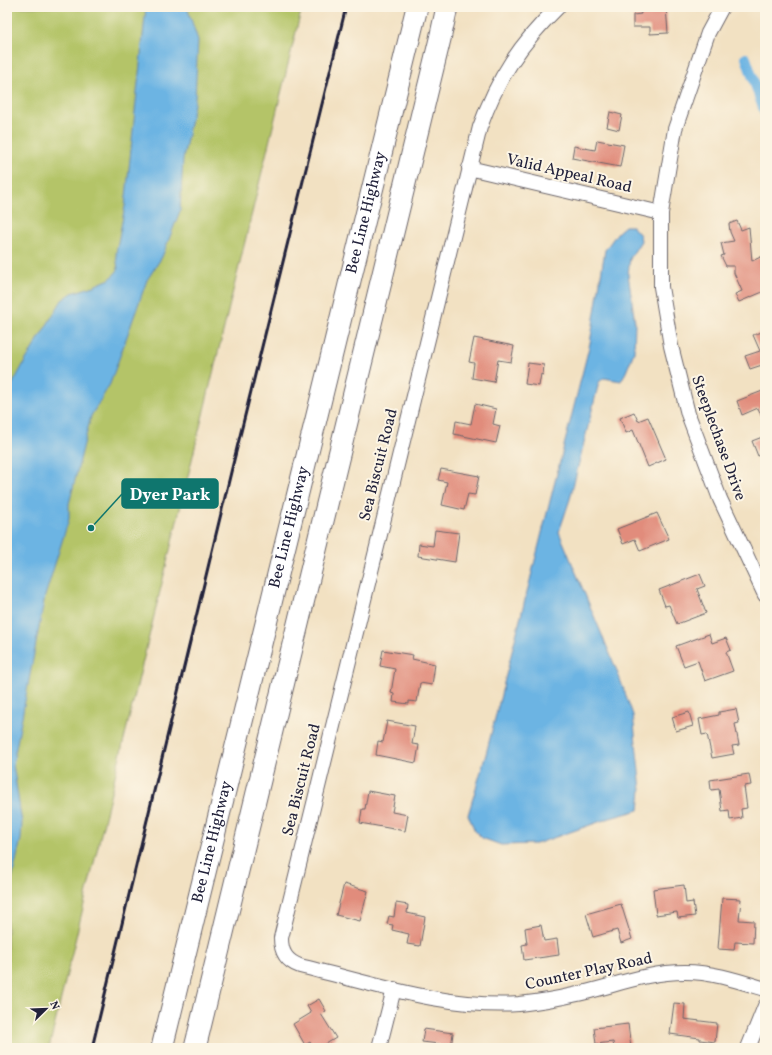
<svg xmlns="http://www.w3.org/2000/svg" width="772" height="1055" font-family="Vollkorn,serif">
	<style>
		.green { fill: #b4c467; stroke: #6b7351 }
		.water { fill: #6cb4e3; stroke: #476b8f }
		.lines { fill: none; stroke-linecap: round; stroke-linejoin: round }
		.canal { stroke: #6cb4e3; stroke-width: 10 }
		.building { fill: #e18c7b }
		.minor-casing { stroke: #6b656a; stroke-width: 16 }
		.highway-casing { stroke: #6b656a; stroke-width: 23 }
		.minor { stroke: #fff; stroke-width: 14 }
		.highway { stroke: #fff; stroke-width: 21 }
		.rail { stroke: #22223b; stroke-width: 3 }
		.labels { text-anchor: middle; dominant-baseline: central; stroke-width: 4; stroke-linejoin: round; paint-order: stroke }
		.street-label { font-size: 16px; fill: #22223b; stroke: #fcf5e5 }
		.leader { fill: none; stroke: #0f766e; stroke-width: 1.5 }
		.callout-dot { fill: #0f766e; stroke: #fcf5e5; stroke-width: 1.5 }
		.callout { fill: #0f766e; stroke: #0f766e; stroke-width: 1.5 }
		.callout-label { font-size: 17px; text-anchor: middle; font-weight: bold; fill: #fff }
	</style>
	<rect width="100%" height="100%" fill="#fcf5e5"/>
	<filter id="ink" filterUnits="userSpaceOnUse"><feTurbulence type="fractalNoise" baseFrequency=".025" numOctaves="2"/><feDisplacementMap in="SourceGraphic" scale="8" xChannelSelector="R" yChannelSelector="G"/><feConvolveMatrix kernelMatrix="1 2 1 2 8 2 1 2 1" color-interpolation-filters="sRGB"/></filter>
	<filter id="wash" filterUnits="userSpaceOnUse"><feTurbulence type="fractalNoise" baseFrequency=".012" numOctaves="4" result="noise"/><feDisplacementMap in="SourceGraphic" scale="16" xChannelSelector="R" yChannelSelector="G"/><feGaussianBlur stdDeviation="0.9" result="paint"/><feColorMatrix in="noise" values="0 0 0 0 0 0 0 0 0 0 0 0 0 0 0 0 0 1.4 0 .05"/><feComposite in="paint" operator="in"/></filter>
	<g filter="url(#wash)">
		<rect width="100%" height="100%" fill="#f2e1c2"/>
		<path class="green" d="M 7,7 L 302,7 L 49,1048 L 7,1048 Z"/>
		<path class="water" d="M 146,7 L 187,7 L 198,40 L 195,99 L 183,159 L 180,211 L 162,257 L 147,280 L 110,384 L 91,416 L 69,504 L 69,519 L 45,596 L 13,764 L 22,823 L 21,839 L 7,901 L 7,394 L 24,363 L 62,300 L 72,293 L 91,287 L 110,279 L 118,270 L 116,253 L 125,206 Z
			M 625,226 L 632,226 L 640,235 L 641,241 L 630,258 L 628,274 L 635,323 L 634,352 L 626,372 L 621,381 L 604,378 L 599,382 L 570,499 L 559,532 L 617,671 L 633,715 L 641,790 L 639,810 L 610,818 L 536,844 L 501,845 L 482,838 L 475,831 L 468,815 L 486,754 L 590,343 L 605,250 L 618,232 Z"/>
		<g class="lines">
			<path class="canal" d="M 746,58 L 765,114"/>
		</g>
		<g id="blocks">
			<path class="building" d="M 640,7 L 666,7 L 668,33 L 650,34 L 650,27 L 633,27 L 633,15 L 641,14 Z
				M 610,112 L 622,115 L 619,130 L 607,127 Z
				M 597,140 L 624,145 L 620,167 L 572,158 L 574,146 L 595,150 Z
				M 737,221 L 741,230 L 749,227 L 752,261 L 765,255 L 765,291 L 739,302 L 735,294 L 742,291 L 734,273 L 734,266 L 726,266 L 721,256 L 724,255 L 721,243 L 734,241 L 730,232 L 729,224 Z
				M 765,331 L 765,364 L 750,369 L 745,356 L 760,351 L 753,335 Z
				M 474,338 L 514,346 L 511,362 L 498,360 L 494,382 L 472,378 L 474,363 L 469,362 Z
				M 528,363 L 544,365 L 543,375 L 541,374 L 539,386 L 525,384 Z
				M 765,390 L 765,425 L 758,408 L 742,415 L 737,401 Z
				M 475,404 L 496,409 L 493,424 L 500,426 L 496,443 L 454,434 L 456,421 L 471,424 Z
				M 634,412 L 638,421 L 648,417 L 666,459 L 648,467 L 633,430 L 626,433 L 620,418 Z
				M 765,436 L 765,453 L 758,456 L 752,441 Z
				M 441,469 L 479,476 L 475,495 L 468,494 L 464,510 L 442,505 L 447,482 L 438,480 Z
				M 657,513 L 669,539 L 640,551 L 635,539 L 623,544 L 617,529 Z
				M 435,530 L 459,533 L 455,562 L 418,556 L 419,544 L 433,546 Z
				M 700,574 L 705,586 L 697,589 L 706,613 L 677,624 L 669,605 L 665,606 L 659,590 Z
				M 709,634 L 712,643 L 726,638 L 731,650 L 726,652 L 733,671 L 705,681 L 698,661 L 684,666 L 676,646 Z
				M 383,650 L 413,655 L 412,659 L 435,664 L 432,685 L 420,683 L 417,702 L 409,701 L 409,704 L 393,702 L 394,694 L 391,693 L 395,669 L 380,666 Z
				M 736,709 L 739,723 L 735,724 L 739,745 L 732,746 L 734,754 L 712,758 L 707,734 L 702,735 L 699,719 L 719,715 L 719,712 Z
				M 689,712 L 693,726 L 676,731 L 672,717 Z
				M 387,721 L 415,726 L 412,744 L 419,745 L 416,763 L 376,755 L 378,741 L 383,742 Z
				M 749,774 L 751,785 L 744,786 L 747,808 L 741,809 L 742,818 L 730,820 L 729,810 L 722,811 L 719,789 L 711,790 L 710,780 Z
				M 368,791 L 395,796 L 392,812 L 408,815 L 405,831 L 360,823 L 362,809 L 365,809 Z
				M 344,884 L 368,891 L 360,921 L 336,915 Z
				M 684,885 L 686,903 L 693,902 L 695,916 L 678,918 L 677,912 L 656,915 L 653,889 Z
				M 722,898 L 741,899 L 739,920 L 754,921 L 753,943 L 735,942 L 734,950 L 718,949 Z
				M 396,903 L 408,905 L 407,913 L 425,917 L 420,946 L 407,944 L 409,934 L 392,930 L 393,925 L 387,924 L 389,916 L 394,917 Z
				M 621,904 L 632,939 L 621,943 L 617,930 L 593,937 L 586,914 Z
				M 541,925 L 544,941 L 557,939 L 559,955 L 524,960 L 522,945 L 527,944 L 525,928 Z
				M 319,999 L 326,1011 L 321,1014 L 336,1038 L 319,1048 L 313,1048 L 310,1042 L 305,1045 L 293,1024 L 311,1013 L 307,1006 Z
				M 674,1003 L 685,1004 L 684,1019 L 717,1023 L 715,1042 L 700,1040 L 700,1038 L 670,1034 Z
				M 628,1024 L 631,1048 L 614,1048 L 613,1042 L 596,1044 L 594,1028 Z
				M 424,1029 L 453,1033 L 451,1048 L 438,1048 L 439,1044 L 422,1042 Z"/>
		</g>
	</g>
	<g filter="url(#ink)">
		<use href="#blocks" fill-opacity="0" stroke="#6b656a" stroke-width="1"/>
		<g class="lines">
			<g class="minor-casing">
				<path id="minor" d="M 558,7 C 520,44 498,77 480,127 L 281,938 C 281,952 286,961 300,966 C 371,983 445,1009 519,1004 C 537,1002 556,999 573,995 C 611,987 646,972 685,972 C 713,972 739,981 765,989
					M 722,7 L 708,33 L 675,129 L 661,213 L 661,287 L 671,346 L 688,414 L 720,499 L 765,595
					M 469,168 L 661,213
					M 379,1048 L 394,989
					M 748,1048 L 765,1006"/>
			</g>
			<g class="highway-casing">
				<g id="highway">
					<path id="s1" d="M 162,1048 L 417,7"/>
					<path d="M 195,1048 L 440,39 L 447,7"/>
				</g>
			</g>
			<use href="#minor" class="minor"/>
			<use href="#highway" class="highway"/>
			<path class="rail" d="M 92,1048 L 232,468 L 346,7"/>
		</g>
	</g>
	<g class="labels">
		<g class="street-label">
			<text transform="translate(569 174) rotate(13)">Valid Appeal Road</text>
			<text stroke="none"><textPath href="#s1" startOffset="860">Bee Line Highway</textPath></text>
			<text transform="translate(718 438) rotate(70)">Steeplechase Drive</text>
			<text transform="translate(379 465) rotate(-76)">Sea Biscuit Road</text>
			<text stroke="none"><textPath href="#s1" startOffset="536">Bee Line Highway</textPath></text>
			<text transform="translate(302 780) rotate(-76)">Sea Biscuit Road</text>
			<text stroke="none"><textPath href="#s1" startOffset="212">Bee Line Highway</textPath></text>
			<text transform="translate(589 972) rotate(-12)">Counter Play Road</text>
		</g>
	</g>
	<path class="leader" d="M91 528L122 494"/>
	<circle class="callout-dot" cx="91" cy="528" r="4"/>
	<rect class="callout" x="122" y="479" width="96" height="29" rx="4"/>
	<g class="callout-label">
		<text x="170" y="500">Dyer Park</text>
	</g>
	<rect width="772" height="1055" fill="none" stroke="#fcf5e5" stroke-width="24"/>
	<g transform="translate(46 1009) rotate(67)" stroke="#fcf5e5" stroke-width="3" paint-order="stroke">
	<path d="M0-3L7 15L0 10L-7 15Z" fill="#22223b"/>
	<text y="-6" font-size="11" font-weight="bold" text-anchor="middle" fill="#22223b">N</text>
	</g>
</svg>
